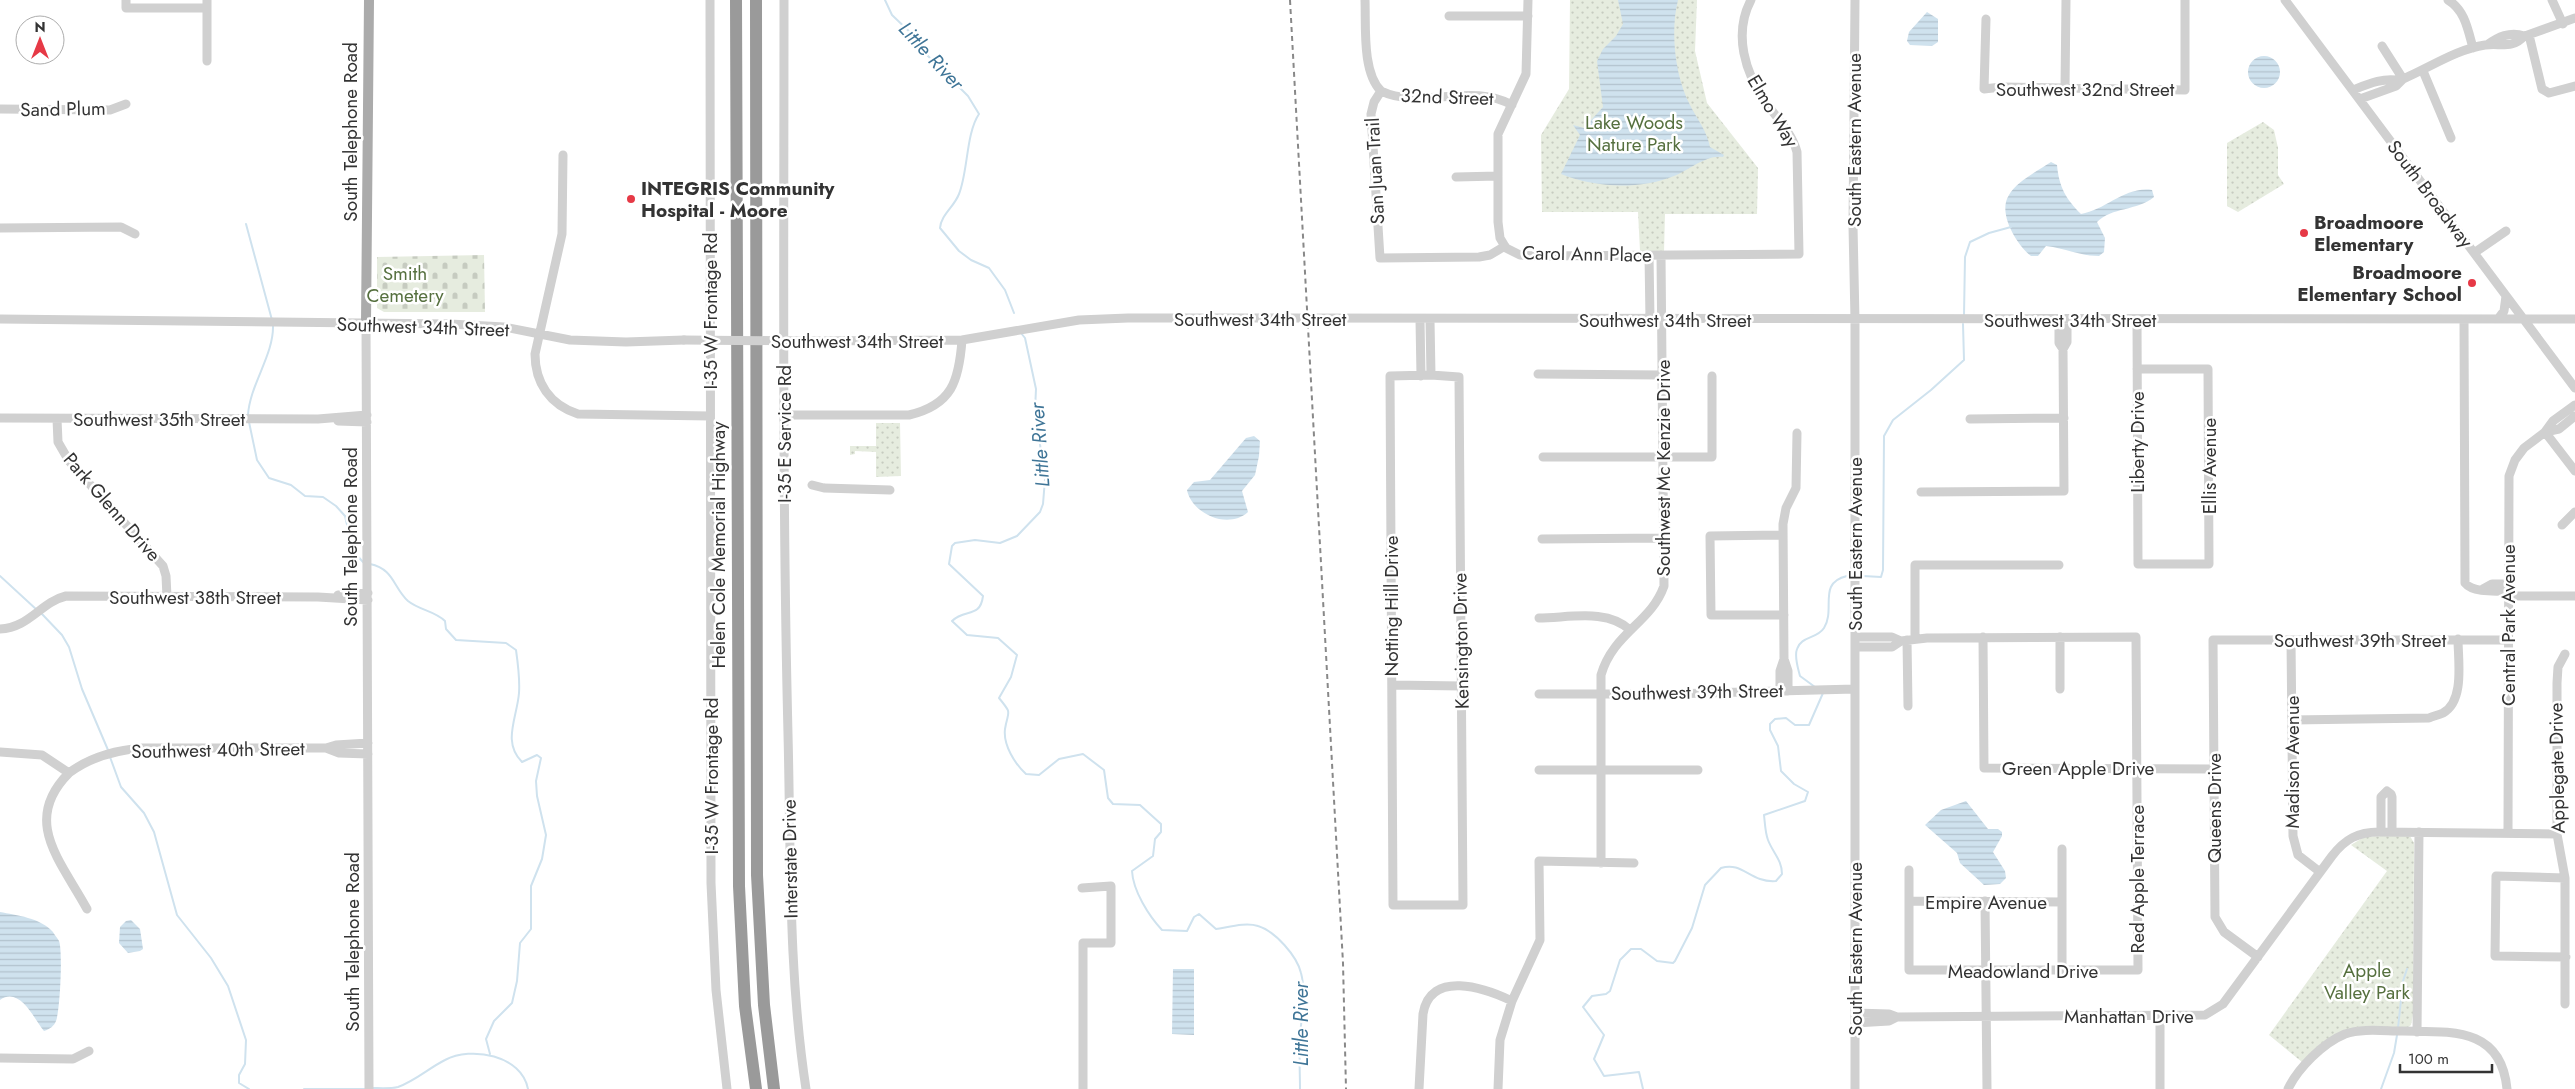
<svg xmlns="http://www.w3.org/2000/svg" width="2575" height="1089" font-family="Jost,sans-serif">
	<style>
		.cemetery { fill: url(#cemetery-stones) }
		.park { fill: url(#park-dots) }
		.water { fill: url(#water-rules) }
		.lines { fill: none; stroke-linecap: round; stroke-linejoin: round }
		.stream { stroke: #cfe2ee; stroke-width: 2 }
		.minor { stroke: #d0d0d0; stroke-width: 9 }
		.major { stroke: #ababab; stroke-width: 10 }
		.highway { stroke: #9a9a9a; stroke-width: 12 }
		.rail { stroke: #888; stroke-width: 2; stroke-dasharray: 5 4; stroke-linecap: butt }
		.minor-bridge { stroke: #d0d0d0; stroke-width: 9 }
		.poi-dot { fill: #e63946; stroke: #fff; stroke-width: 2 }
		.labels { text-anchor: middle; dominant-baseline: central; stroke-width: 5; stroke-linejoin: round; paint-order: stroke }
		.street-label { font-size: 19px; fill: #333; stroke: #fff }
		.park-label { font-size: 19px; fill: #56703f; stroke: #fff }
		.poi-label { font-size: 19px; font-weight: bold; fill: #333; stroke: #fff; text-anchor: start }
		.water-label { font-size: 20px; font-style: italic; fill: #3f7597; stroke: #fff }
	</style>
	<defs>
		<pattern id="cemetery-stones" width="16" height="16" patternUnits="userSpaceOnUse" patternTransform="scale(1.25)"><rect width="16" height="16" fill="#e6ecdf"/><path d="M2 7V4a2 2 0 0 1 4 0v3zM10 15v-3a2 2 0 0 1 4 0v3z" fill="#c6cbc0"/></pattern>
		<pattern id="park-dots" width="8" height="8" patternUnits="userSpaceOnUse" patternTransform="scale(1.25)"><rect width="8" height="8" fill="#e6ecdf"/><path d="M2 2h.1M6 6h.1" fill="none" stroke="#c6cbc0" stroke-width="1.8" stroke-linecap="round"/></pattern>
		<pattern id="water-rules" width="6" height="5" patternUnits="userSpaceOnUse" patternTransform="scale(1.25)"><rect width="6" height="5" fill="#cfe2ee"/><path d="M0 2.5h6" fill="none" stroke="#b2c2cd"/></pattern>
	</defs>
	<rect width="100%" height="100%" fill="#fff"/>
	<path class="cemetery" d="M 484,255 L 485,312 L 384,312 L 377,308 L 377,257 Z"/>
	<path class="park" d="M 1570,0 L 1697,0 L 1695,51 L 1707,103 L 1758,168 L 1757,214 L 1665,214 L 1664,252 L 1640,251 L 1638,212 L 1542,212 L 1541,135 L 1569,89 Z
		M 2263,122 L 2274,130 L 2278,148 L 2278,175 L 2284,184 L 2238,212 L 2227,206 L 2227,143 Z
		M 876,423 L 900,423 L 901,476 L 876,477 L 876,452 L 855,451 L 855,454 L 850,455 L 850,446 L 876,446 Z
		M 2381,836 L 2410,836 L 2414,843 L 2413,1015 L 2411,1025 L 2407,1028 L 2352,1028 L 2302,1062 L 2269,1035 L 2387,871 L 2351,845 L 2364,837 Z"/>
	<path class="water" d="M 1618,0 L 1678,0 C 1670,31 1675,77 1690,105 C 1697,119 1707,131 1710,147 L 1724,155 L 1723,157 C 1707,154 1689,170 1674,176 C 1639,190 1596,188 1561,174 L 1580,135 L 1573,125 L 1584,128 L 1603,107 L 1597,61 L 1603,49 L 1616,36 L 1623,24 Z
		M 1927,12 L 1938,19 L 1938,42 L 1932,46 L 1910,45 L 1907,41 L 1909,32 Z
		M2248 72a16 16 0 1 1 32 0a16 16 0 1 1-32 0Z
		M 2051,162 L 2057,165 C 2059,187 2066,199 2081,214 C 2106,210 2125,186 2152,190 L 2154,197 C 2137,211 2112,207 2097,222 L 2105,238 L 2104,252 L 2099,256 C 2079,256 2065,248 2046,246 L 2038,256 L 2031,256 C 2017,245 1997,213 2009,195 C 2017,181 2038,171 2051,162 Z
		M 1254,436 L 1260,441 L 1259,456 L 1255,475 L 1242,491 L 1248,512 C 1228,530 1192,514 1187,490 L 1194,482 L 1210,480 L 1246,438 Z
		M 1966,801 L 1988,829 L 1998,829 L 2002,832 L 2002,836 L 1993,852 L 2005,871 L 2006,878 L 2000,884 L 1984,885 L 1960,863 L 1957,853 L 1925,825 L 1941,810 Z
		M 0,912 C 16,915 41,918 53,932 C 54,934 58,939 59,941 C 63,951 60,1011 56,1021 C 54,1026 50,1029 44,1031 C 34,1019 20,986 0,1000 Z
		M 131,920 L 140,929 L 143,949 L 140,951 L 128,953 L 119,943 L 120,927 L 126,921 Z
		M 1173,969 L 1194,969 L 1194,1035 L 1172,1034 Z"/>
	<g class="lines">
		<path class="stream" d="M 885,0 L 892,15 L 916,38 L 925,53 L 968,96 L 979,114 C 966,133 968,172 959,194 C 954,207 941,215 940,228 L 959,251 L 971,260 L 989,268 L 1005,290 L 1014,313
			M 246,224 L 272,320
			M 1964,315 L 1965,257 L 1970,242 L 1989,233 L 2011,227
			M 1021,333 L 1025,338 L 1036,389 L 1035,410 L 1045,479 L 1043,504 L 1040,512 L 1017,536 L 1000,543 L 975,540 L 955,543 L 952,546 L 949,564 L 983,596 C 980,619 965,608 952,621 L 967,635 L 998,638 L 1017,655 L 1011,677 L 999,698 C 1013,715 1008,710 1005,729 C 1003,745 1015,764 1026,774 L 1039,775 L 1059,759 L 1083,754 L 1104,770 L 1108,798 L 1113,804 L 1140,805 L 1161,824 L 1161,832 L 1155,839 L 1153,856 L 1132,871 C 1133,891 1149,916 1162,930 L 1187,931 L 1194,917 L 1199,914 L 1216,929 C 1229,927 1246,922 1258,926 C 1275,931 1297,956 1301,973 C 1307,995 1300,1020 1300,1043 C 1299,1058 1300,1074 1300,1089
			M 248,415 C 250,384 274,355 273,325
			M 249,422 L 257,460 L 269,478 L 291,485 L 305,496 L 323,497 L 336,506 L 345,516 L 353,551 L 363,562
			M 370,564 C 394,569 393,587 408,601 C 419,610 435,611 445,621 L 446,629 L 456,640 L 506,643 L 516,650 C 518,664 520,679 519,693 C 517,718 502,742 522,762 L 537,755 L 541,758 L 536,781 L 537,796 L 546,835 L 542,859 L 531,886 L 531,929 L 520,943 L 517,981 L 512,1003 L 494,1021 L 486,1039 L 490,1054
			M 0,576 L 37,610
			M 1863,576 L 1881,577 L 1883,570 L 1884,436 L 1893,420 L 1931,390 L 1964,360 L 1963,324
			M 41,613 L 62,635 L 69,647 L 82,689 L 108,750
			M 1815,687 L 1800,676 C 1798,668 1794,657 1797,649 C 1801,636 1817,639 1824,628 C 1836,609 1817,583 1847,576
			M 110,757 L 121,787 L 144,813 L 154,832 L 177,915 L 211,958 L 228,986 L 246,1040 L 245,1064 L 239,1075 L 239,1083 L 249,1089
			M 2398,1028 L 2403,981 L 2407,969
			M 371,1088 C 379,1088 390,1089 398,1087 C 415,1081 429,1068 445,1060 C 471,1046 522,1055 528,1089
			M 304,1089 L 366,1089
			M 1643,1089 L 1639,1072 L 1604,1076 L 1594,1059 L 1604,1035 L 1583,1007 L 1592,996 L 1606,994 L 1610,991 L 1620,960 L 1631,949 L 1641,949 L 1657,961 L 1673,963 L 1675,961 L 1692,928 L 1705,885 L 1721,868 C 1743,861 1750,883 1776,881 L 1782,874 C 1782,860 1773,853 1768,840 C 1765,832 1765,823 1764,815 L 1805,801 L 1808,792 L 1794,784 L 1781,771 L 1778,746 L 1770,730 L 1770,724 L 1775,719 L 1786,718 L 1795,725 L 1809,725 L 1823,693
			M 2381,1089 L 2394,1053 L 2397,1035"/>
		<path class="minor" d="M 126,0 L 126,8 L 207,8
			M 710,0 L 711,883 L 716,990 L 727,1089
			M 784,0 C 784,245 782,489 788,734 C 791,853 788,971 806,1089
			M 1365,0 C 1366,27 1362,72 1381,91 L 1374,102 L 1371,114 L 1380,258 L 1479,257 L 1490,255 L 1505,246
			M 1528,0 L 1526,74 L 1498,134 L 1498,222 L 1500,238 L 1506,248 L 1520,255 L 1534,256 L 1799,254 L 1797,152 C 1792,133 1777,118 1766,103 C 1745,73 1733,34 1751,0
			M 1855,0 L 1853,226 L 1855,320 L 1855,1089
			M 2285,0 L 2575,388
			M 2448,0 C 2465,10 2468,30 2473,48
			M 2552,0 L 2563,24
			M 1449,16 L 1528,16
			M 1986,19 L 1984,89 L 2001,87 L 2185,90 L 2185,0
			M 2529,35 L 2542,89 L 2549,93 L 2575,86
			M 2525,36 L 2575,18
			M 2382,46 L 2403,79
			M 207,61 L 207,0
			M 2423,71 L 2451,138
			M 2065,88 L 2066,0
			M 2353,90 C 2368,84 2384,77 2401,81
			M 1381,91 C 1420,110 1473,82 1512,105
			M 2360,99 L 2396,86 L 2403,79 C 2429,68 2457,49 2485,45 C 2500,43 2513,49 2524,36 C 2510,31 2498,37 2487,45
			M 0,109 L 110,110 L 126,104
			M 563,155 L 562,234 L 535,354 C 535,383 550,405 578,414 L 710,416
			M 1456,177 L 1498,176
			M 0,228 L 121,227 L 135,234
			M 2474,253 L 2506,231
			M 1649,255 L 1650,320
			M 0,319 L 450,324 L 504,327 L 570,340 L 626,342 L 684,340
			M 2464,319 L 2465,583 C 2473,593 2495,591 2508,591
			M 2498,319 L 2504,311 L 2506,296
			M 1420,320 L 1421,376
			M 1430,320 L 1431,375
			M 2059,320 L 2059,343 L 2063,349
			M 2137,320 L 2138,564 L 2209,564 L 2208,369 L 2137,369
			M 366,324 L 369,1089
			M 810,341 L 962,340 L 1079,320 L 1128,318 L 2575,319
			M 1538,374 L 1663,375
			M 1431,375 L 1459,377 L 1463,905 L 1393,905 L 1390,376 Z
			M 784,415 L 909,415 C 952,405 959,381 962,340
			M 0,418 L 318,419 L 367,415
			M 57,419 L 58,442 L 69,461 L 163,566 L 166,576 L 167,597
			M 1970,419 L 2064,418
			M 338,421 L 367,422
			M 2545,432 L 2575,471
			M 2545,432 L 2559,429 L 2575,416
			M 1543,457 L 1712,457 L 1712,376
			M 812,485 L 824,488 L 890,490
			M 1921,492 L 2064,491 L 2063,349 L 2067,342 L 2067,320
			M 2562,525 L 2575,512
			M 1783,535 L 1710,536 L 1711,615 L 1784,615
			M 1542,539 L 1664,538
			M 2483,589 L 2492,584 L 2508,584
			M 338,595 L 368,593
			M 2508,596 L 2575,596
			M 1539,618 C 1568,618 1607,608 1630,630
			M 0,629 C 29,628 41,602 66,596 L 318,597 L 368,600
			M 1855,637 L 1892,637 L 1901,641
			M 1983,637 L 1984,768 L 2213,769
			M 2060,637 L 2060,689
			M 1915,639 L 1915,565 L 2059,565
			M 1907,640 L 1908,706
			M 2291,640 L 2293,836 L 2298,855 L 2320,872
			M 1855,647 L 1892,647 L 1901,641 L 1927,638 L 2136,637 L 2138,970 L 1909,970 L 1909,870
			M 2565,654 L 2558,667 L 2557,683 L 2557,834 L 2565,878 L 2565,1004
			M 1392,685 L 1462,686
			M 1780,691 L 1780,671 L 1784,659
			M 1788,691 L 1788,671 L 1784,659 L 1783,524 L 1786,508 L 1796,488 L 1797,433
			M 1539,694 L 1670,694 L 1855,689
			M 2292,720 L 2429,718 C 2433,716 2439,715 2443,713 C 2465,701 2458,660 2458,639
			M 326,748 L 336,745 L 368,743
			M 0,752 L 42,755 L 69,773 C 90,757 117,750 143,748 L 326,748 L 339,753 L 368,754
			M 1539,770 L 1698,770
			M 69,773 C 21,821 61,861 87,909
			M 2381,832 L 2381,797 L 2387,791 L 2391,794 L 2392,797 L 2392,832
			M 2508,833 L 2509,476 L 2515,460 L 2524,448 L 2545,432 L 2553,421 L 2575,405
			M 2062,849 L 2062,971
			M 1601,863 L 1601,675 C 1613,633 1651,623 1664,586 L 1661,255
			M 2565,878 L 2496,876 L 2495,956 L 2566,957
			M 1082,888 L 1111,886 L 1111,943 L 1083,943 L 1083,1089
			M 1910,901 L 2062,902
			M 1985,901 L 1987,1089
			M 2258,957 L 2224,932 L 2215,917 L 2213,640 L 2508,640
			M 1855,1013 L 1889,1014 L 1897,1017 L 2205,1015 L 2223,1004 L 2332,856 C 2345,839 2358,832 2379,832 L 2557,834
			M 2160,1016 L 2160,1089
			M 1855,1023 L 1889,1021 L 1897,1017
			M 2417,1032 L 2419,832
			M 0,1058 L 73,1059 L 89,1051
			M 1419,1089 L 1423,1014 C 1430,969 1485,988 1512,1001
			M 1498,1089 L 1500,1040 L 1512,1001 L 1540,940 L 1539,861 L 1634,863
			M 2288,1089 C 2298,1068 2323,1043 2345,1034 C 2362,1028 2384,1031 2402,1031 C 2450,1032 2501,1026 2507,1089"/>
		<path class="major" d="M 366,324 L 369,0"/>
		<path class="highway" d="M 736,0 L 739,886 L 745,1006 L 756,1089
			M 756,0 L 757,875 L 764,1005 L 774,1089"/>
		<path class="rail" d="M 1290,0 L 1343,963 L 1346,1089"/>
		<path class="minor-bridge" d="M 684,340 L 810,341"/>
	</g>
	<g class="poi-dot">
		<circle cx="631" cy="199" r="5"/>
		<circle cx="2304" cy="233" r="5"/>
		<circle cx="2472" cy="283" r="5"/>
	</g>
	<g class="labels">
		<g class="street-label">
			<text x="2085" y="89">Southwest 32nd Street</text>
			<text transform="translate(1447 97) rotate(2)">32nd Street</text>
			<text transform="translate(63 109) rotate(-1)">Sand Plum</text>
			<text transform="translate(1773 111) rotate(59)">Elmo Way</text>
			<text transform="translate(350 132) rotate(-90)">South Telephone Road</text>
			<text transform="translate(1854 140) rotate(-90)">South Eastern Avenue</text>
			<text transform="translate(1375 171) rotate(-93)">San Juan Trail</text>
			<text transform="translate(2430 194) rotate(53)">South Broadway</text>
			<text transform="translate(1587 254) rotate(1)">Carol Ann Place</text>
			<text transform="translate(710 311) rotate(-90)">I-35 W Frontage Rd</text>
			<text x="1260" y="319">Southwest 34th Street</text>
			<text x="1665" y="320">Southwest 34th Street</text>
			<text x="2070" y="320">Southwest 34th Street</text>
			<text transform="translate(423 327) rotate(2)">Southwest 34th Street</text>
			<text x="857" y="341">Southwest 34th Street</text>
			<text x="159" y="419">Southwest 35th Street</text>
			<text transform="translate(784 434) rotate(-90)">I-35 E Service Rd</text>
			<text transform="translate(2137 442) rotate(-90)">Liberty Drive</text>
			<text transform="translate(2209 466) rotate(-90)">Ellis Avenue</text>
			<text transform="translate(1663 468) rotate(-90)">Southwest Mc Kenzie Drive</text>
			<text transform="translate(112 507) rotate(49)">Park Glenn Drive</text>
			<text transform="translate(350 537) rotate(-90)">South Telephone Road</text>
			<text transform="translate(1855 544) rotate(-90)">South Eastern Avenue</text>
			<text transform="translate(718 545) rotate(-90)">Helen Cole Memorial Highway</text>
			<text x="195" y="597">Southwest 38th Street</text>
			<text transform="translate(1391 606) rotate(-90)">Notting Hill Drive</text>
			<text transform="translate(2508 625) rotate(-90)">Central Park Avenue</text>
			<text x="2360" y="640">Southwest 39th Street</text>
			<text transform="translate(1461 641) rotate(-91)">Kensington Drive</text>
			<text transform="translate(1697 692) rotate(-1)">Southwest 39th Street</text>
			<text transform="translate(218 750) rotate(-1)">Southwest 40th Street</text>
			<text transform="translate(2292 762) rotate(-90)">Madison Avenue</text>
			<text x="2078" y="768">Green Apple Drive</text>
			<text transform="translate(2557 768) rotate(-91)">Applegate Drive</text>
			<text transform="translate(711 776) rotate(-90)">I-35 W Frontage Rd</text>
			<text transform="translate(2214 808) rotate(-90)">Queens Drive</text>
			<text transform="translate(790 859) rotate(-91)">Interstate Drive</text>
			<text transform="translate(2137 879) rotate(-90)">Red Apple Terrace</text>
			<text x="1986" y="902">Empire Avenue</text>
			<text transform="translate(352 942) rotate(-90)">South Telephone Road</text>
			<text transform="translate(1855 949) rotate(-90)">South Eastern Avenue</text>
			<text x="2023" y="971">Meadowland Drive</text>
			<text x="2129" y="1016">Manhattan Drive</text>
		</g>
		<g class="park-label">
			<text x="1634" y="122">Lake Woods<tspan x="1634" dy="22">Nature Park</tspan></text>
			<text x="405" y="273">Smith<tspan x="405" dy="22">Cemetery</tspan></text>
			<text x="2367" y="970">Apple<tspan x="2367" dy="22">Valley Park</tspan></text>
		</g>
		<g class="poi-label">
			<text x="641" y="188">INTEGRIS Community<tspan x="641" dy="22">Hospital - Moore</tspan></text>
			<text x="2314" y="222">Broadmoore<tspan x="2314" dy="22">Elementary</tspan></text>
			<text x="2462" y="272" text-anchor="end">Broadmoore<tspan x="2462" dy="22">Elementary School</tspan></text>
		</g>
		<g class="water-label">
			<text transform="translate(931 56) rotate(47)">Little River</text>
			<text transform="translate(1040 445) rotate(-94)">Little River</text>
			<text transform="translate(1301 1024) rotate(-90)">Little River</text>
		</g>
	</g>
	<g transform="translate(40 40)"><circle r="24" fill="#ffffff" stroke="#adadad"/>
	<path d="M0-4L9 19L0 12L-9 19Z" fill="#e63946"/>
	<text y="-8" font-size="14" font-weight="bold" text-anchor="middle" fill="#333333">N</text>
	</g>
	<path d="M2400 1064v8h92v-8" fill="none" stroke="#333333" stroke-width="2.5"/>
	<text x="2408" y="1064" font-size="15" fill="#333333" stroke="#ffffff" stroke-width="4" paint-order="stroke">100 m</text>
</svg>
